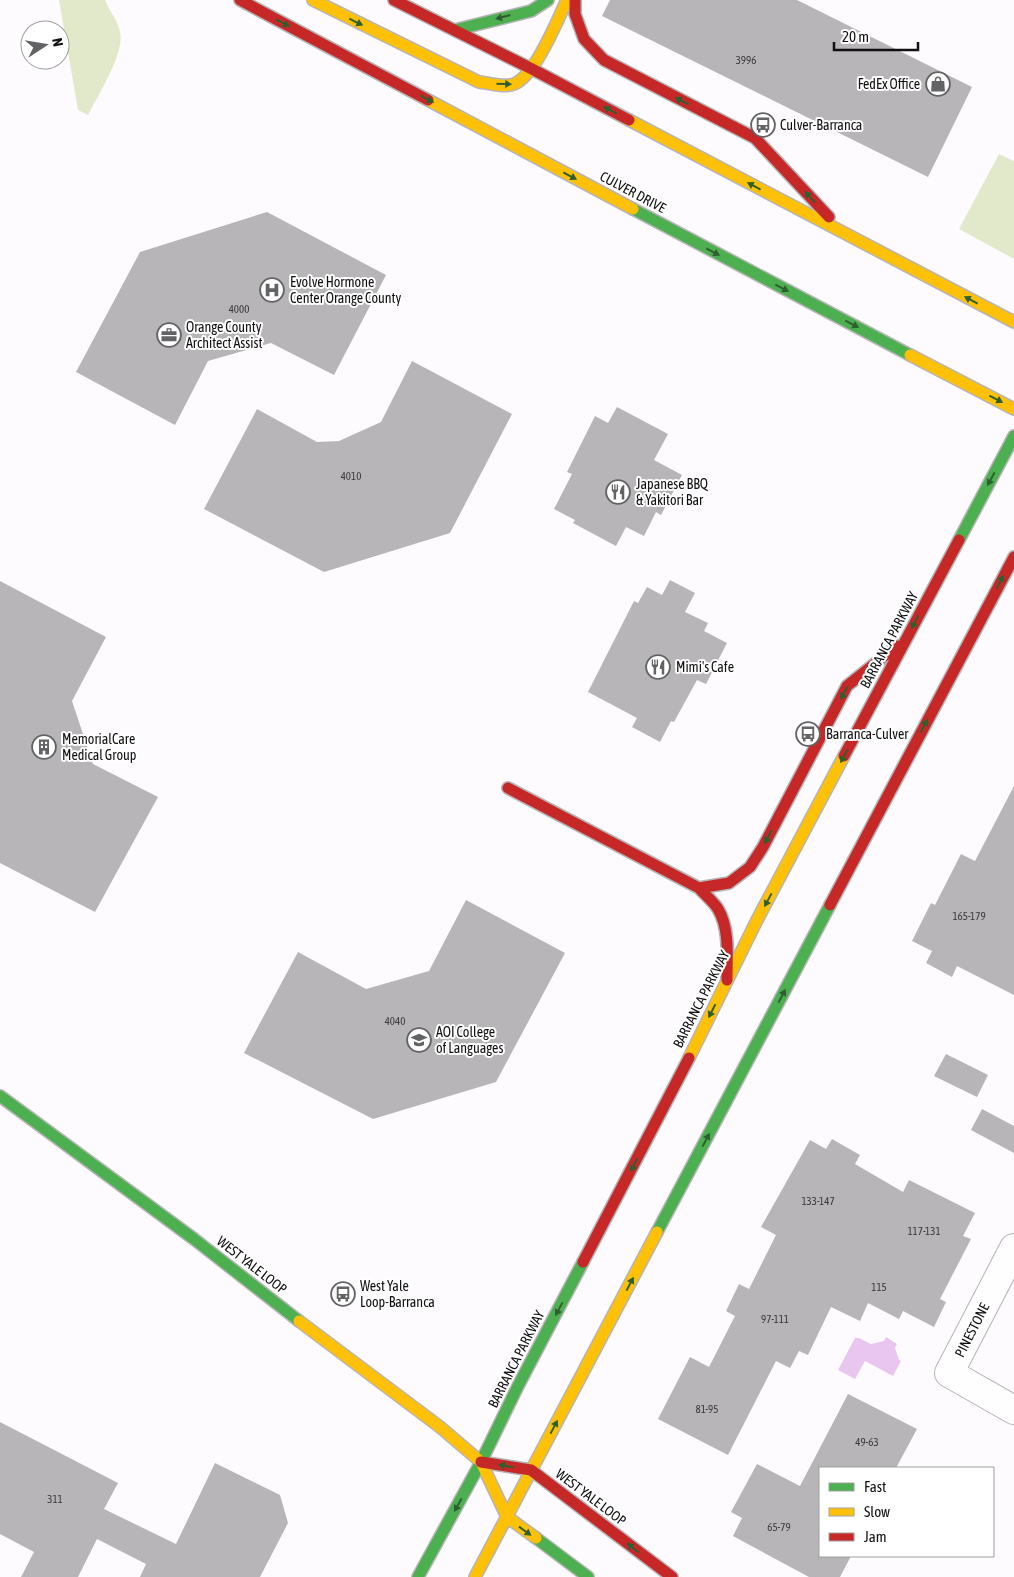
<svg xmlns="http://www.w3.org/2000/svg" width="1014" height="1577" font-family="'Asap Condensed',sans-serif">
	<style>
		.green { fill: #e2e8ca }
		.water { fill: #e9c6ef }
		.building { fill: #b7b5b7 }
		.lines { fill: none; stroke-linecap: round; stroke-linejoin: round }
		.street-casing { stroke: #b6b4b6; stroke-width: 30 }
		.fast-casing { stroke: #b6b4b6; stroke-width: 14 }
		.slow-casing { stroke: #b6b4b6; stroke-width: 14 }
		.jam-casing { stroke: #b6b4b6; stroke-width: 14 }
		.street { stroke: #fffeff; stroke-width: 28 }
		.fast { stroke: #4caf50; stroke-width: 11 }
		.slow { stroke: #ffc107; stroke-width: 11 }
		.jam { stroke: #c62828; stroke-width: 11 }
		.oneway { fill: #2e5f30 }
		.labels { text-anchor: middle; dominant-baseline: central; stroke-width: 4; stroke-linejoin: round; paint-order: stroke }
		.number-label { font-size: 11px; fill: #3a383a }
		.poi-label { font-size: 14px; fill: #100f11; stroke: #fff; text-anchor: start }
		.street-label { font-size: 14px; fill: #100f11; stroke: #fff }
	</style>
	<rect width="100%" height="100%" fill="#fdfbfe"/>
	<path class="green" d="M 59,0 L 105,0 C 109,11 118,20 120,32 C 125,53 98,95 88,115 L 78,110 Z
		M 999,154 L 1014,161 L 1014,259 L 959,229 Z"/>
	<path class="water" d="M 886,1337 L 897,1344 L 895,1348 L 899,1360 L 901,1361 L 893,1376 L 865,1361 L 855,1379 L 838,1370 L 855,1338 L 859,1338 L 871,1344 L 884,1341 Z"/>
	<path class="building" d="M 610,0 L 797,0 L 972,87 L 928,177 L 602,16 Z
		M 267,212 L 386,275 L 334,375 L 271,343 L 208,361 L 175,425 L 76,372 L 140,252 Z
		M 412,361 L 512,414 L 450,533 L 324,572 L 204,509 L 257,409 L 317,442 L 339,441 L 381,422 Z
		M 617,407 L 668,434 L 654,460 L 682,475 L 661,515 L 656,512 L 644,536 L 626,527 L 616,546 L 573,523 L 575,520 L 554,509 L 572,474 L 567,472 L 595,416 L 608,423 Z
		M 670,580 L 695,593 L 685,612 L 708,623 L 704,631 L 727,643 L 706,684 L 697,680 L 674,722 L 671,721 L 660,742 L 632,727 L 637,718 L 588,692 L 634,601 L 638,603 L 647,587 L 662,595 Z
		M 0,581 L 106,637 L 72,701 L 93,764 L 158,797 L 95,912 L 0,863 Z
		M 1014,786 L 1014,995 L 957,966 L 952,977 L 926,963 L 932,951 L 912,941 L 931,903 L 935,905 L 961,854 L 975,861 Z
		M 466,900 L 565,953 L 496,1082 L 373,1119 L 244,1053 L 298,952 L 366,989 L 429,971 Z
		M 946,1054 L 988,1075 L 977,1097 L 934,1076 Z
		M 982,1109 L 1014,1126 L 1014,1153 L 971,1130 Z
		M 832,1139 L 860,1155 L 855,1164 L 903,1192 L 909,1180 L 975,1213 L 963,1236 L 971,1239 L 940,1299 L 946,1302 L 934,1327 L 903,1311 L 899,1319 L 868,1303 L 860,1321 L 831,1307 L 808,1355 L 799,1351 L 790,1368 L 776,1361 L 728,1455 L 658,1419 L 690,1357 L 709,1367 L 735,1316 L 726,1311 L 739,1284 L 749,1289 L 776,1235 L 761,1227 L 810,1140 L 826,1149 Z
		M 848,1394 L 917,1429 L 896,1468 L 820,1468 L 820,1556 L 851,1556 L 840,1577 L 809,1577 L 733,1536 L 742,1518 L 731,1512 L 757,1464 L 800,1486 Z
		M 0,1422 L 118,1483 L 104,1509 L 176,1544 L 215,1463 L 280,1495 L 288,1523 L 260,1577 L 140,1577 L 146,1564 L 97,1539 L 78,1577 L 21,1577 L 34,1552 L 0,1534 Z"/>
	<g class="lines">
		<g class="street-casing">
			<path id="street" d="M 1014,1248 L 949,1373 L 1014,1410"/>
		</g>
		<g class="fast-casing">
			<path id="fast" d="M 455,30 L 531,11 L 548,0
				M 633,209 L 910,355
				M 959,540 L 1014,436
				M 0,1096 L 194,1239 L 299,1321
				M 657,1232 L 830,905
				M 536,1538 L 588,1577
				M 418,1577 L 481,1462 L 518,1386 L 583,1262"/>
		</g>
		<g class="slow-casing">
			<path id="slow" d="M 313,0 L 479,82 C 489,83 503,88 514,84 C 535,76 557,21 567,0
				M 428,100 L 633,209
				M 629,120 L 1014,322
				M 910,355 L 1014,409
				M 689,1058 L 757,920 L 844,756
				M 299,1321 L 440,1427 L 481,1462 L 507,1517 L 536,1538
				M 475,1577 L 657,1232"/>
		</g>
		<g class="jam-casing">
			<path id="jam" d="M 240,0 L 428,100
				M 394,0 L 532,69 L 629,120
				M 575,0 L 575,14 L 584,39 L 604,60 L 755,138 L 829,217
				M 844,756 L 959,540
				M 508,788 L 699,888 C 705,895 713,901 718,909 C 730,929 727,958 727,980
				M 699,888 L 729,883 L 750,867 L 763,847 L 847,686 L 897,646
				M 830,905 L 1014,557
				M 583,1262 L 689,1058
				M 481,1462 L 531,1470 L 672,1577"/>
		</g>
		<use href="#street" class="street"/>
		<use href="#fast" class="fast"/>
		<use href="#slow" class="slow"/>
		<use href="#jam" class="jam"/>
	</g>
	<defs><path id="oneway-solid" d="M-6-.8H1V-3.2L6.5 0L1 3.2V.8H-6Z" transform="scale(1.25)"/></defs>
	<g class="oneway">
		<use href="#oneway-solid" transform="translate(503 17) rotate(165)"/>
		<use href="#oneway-solid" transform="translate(356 22) rotate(26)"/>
		<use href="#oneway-solid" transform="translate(283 23) rotate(28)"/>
		<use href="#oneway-solid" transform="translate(504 84) rotate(1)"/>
		<use href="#oneway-solid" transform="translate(427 99) rotate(28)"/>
		<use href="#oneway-solid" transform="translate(682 101) rotate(-153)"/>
		<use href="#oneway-solid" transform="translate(610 110) rotate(-152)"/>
		<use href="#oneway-solid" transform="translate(570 176) rotate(28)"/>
		<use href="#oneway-solid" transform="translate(754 186) rotate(-152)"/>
		<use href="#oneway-solid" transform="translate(810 197) rotate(-133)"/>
		<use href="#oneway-solid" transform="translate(713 252) rotate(28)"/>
		<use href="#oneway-solid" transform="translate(782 288) rotate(27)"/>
		<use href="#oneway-solid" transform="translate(971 300) rotate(-152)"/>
		<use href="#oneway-solid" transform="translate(852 324) rotate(27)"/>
		<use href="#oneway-solid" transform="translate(996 399) rotate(27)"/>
		<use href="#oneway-solid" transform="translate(991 479) rotate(118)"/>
		<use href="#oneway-solid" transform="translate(1000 582) rotate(-62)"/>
		<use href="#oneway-solid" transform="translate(915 622) rotate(118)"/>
		<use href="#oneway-solid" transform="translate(844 693) rotate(119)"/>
		<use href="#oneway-solid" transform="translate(924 726) rotate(-62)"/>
		<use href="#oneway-solid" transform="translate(844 756) rotate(118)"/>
		<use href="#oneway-solid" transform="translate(768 837) rotate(118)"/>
		<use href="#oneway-solid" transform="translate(768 900) rotate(118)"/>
		<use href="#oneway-solid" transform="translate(782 996) rotate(-62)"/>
		<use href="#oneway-solid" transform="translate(712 1011) rotate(117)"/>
		<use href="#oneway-solid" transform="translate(706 1140) rotate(-62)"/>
		<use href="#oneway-solid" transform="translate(634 1165) rotate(118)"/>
		<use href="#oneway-solid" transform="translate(630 1284) rotate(-62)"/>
		<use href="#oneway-solid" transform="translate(559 1309) rotate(118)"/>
		<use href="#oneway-solid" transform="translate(554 1427) rotate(-62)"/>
		<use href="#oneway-solid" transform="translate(506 1466) rotate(-170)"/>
		<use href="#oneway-solid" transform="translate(458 1505) rotate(119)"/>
		<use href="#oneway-solid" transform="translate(525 1531) rotate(36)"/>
		<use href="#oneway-solid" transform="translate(633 1548) rotate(-143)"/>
	</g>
	<defs>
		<g id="shop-ring" transform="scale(1.25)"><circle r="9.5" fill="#fff" stroke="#636264" stroke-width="1.5"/><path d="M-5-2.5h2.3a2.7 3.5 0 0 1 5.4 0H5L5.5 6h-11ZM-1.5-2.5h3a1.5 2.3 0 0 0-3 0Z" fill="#636264"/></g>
		<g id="bus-ring" transform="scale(1.25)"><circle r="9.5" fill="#fff" stroke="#636264" stroke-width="1.5"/><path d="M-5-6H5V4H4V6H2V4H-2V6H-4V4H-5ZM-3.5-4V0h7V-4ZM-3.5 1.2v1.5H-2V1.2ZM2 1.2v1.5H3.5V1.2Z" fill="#636264"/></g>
		<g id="hospital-ring" transform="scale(1.25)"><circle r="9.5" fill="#fff" stroke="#636264" stroke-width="1.5"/><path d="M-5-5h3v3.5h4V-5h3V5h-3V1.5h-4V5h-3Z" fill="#636264"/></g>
		<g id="office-ring" transform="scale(1.25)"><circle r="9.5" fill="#fff" stroke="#636264" stroke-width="1.5"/><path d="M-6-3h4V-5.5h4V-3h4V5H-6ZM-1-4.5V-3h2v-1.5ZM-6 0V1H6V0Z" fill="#636264"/></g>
		<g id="restaurant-ring" transform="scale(1.25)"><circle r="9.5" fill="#fff" stroke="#636264" stroke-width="1.5"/><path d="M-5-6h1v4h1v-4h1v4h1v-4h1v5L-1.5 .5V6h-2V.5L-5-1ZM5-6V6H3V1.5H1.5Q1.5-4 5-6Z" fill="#636264"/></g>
		<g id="building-ring" transform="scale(1.25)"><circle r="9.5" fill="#fff" stroke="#636264" stroke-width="1.5"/><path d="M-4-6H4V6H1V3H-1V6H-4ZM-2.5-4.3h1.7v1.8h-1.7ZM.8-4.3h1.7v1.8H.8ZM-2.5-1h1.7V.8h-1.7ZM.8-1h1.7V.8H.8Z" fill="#636264"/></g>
		<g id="university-ring" transform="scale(1.25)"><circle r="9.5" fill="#fff" stroke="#636264" stroke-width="1.5"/><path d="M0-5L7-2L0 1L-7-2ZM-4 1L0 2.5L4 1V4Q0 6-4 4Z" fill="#636264"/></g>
	</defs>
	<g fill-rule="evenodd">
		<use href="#shop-ring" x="938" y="84"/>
		<use href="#bus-ring" x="763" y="125"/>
		<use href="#hospital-ring" x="272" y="290"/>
		<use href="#office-ring" x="169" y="335"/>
		<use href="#restaurant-ring" x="618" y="492"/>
		<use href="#restaurant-ring" x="658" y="667"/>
		<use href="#bus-ring" x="808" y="734"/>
		<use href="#building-ring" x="44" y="747"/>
		<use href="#university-ring" x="419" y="1040"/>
		<use href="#bus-ring" x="343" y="1294"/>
	</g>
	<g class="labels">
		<g class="number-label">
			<text x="746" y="60">3996</text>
			<text x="239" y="309">4000</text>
			<text x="351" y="476">4010</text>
			<text x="969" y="916">165-179</text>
			<text x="395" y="1021">4040</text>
			<text x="818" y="1201">133-147</text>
			<text x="924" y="1231">117-131</text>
			<text x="879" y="1287">115</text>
			<text x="775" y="1319">97-111</text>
			<text x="707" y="1409">81-95</text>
			<text x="867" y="1442">49-63</text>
			<text x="55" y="1499">311</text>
			<text x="779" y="1527">65-79</text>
		</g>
		<g class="poi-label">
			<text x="920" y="84" text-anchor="end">FedEx Office</text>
			<text x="780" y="125">Culver-Barranca</text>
			<text x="290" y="282">Evolve Hormone<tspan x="290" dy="16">Center Orange County</tspan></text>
			<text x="186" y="327">Orange County<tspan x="186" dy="16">Architect Assist</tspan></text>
			<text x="636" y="484">Japanese BBQ<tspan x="636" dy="16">&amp; Yakitori Bar</tspan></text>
			<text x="676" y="667">Mimi's Cafe</text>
			<text x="826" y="734">Barranca-Culver</text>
			<text x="62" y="739">MemorialCare<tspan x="62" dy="16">Medical Group</tspan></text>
			<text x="436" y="1032">AOI College<tspan x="436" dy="16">of Languages</tspan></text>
			<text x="360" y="1286">West Yale<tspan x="360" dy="16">Loop-Barranca</tspan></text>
		</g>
		<g class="street-label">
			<text transform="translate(633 192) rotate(28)">CULVER DRIVE</text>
			<text transform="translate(889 640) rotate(-62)">BARRANCA PARKWAY</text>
			<text transform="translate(701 999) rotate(-63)">BARRANCA PARKWAY</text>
			<text transform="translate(252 1265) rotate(38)">WEST YALE LOOP</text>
			<text transform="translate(972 1330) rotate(-63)">PINESTONE</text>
			<text transform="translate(516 1359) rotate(-63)">BARRANCA PARKWAY</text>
			<text transform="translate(591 1497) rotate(37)">WEST YALE LOOP</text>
		</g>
	</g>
	<rect x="819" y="1467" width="175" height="90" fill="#ffffff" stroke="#9f9fa0"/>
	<rect x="829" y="1483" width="25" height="8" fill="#4caf50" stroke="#9f9fa0"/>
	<text x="864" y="1492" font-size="15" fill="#100f11">Fast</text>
	<rect x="829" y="1508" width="25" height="8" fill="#ffc107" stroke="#9f9fa0"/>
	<text x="864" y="1517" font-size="15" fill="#100f11">Slow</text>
	<rect x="829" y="1533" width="25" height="8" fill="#c62828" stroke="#9f9fa0"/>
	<text x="864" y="1542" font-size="15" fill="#100f11">Jam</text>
	<g transform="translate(45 45) rotate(78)"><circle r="24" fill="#ffffff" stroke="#9f9fa0"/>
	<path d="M0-4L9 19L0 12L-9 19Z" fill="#636264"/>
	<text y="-8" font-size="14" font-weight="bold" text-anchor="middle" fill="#100f11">N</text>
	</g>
	<path d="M834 42v8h84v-8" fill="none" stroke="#100f11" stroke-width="2.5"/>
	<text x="842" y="42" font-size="15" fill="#100f11" stroke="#ffffff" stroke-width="4" paint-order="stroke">20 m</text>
</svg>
